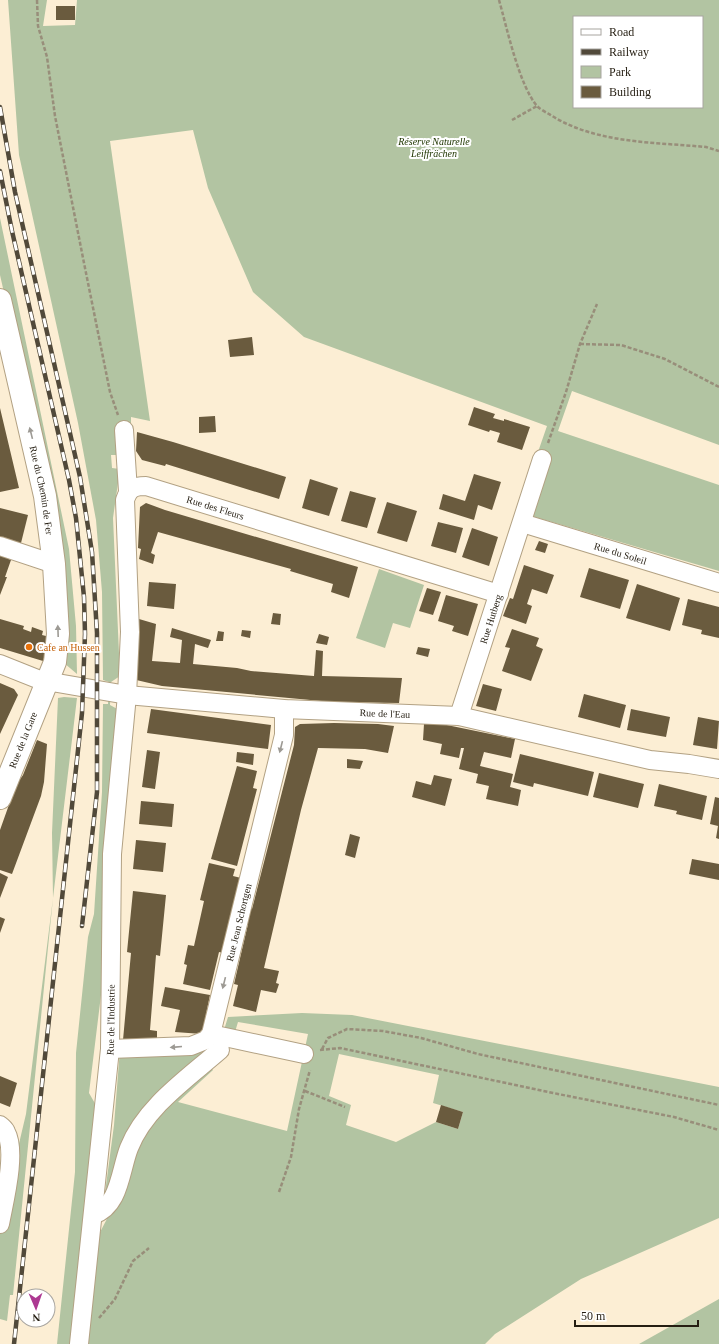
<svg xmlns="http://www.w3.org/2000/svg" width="719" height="1344" font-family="Georgia,serif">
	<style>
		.green { fill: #b2c4a2; fill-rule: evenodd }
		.building { fill: #6a5b3e }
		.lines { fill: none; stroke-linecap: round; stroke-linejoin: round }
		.minor-casing { stroke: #b2a183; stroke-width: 20 }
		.major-casing { stroke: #b2a183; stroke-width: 24 }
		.path { stroke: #988e7a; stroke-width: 2.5; stroke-dasharray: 4 2; stroke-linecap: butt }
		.minor { stroke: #fff; stroke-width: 18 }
		.major { stroke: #fff; stroke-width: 22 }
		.rail-casing { stroke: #51493a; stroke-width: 4.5 }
		.rail { stroke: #fff; stroke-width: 3; stroke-dasharray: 9; stroke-linecap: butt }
		.oneway { fill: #9d9a94 }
		.food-dot { fill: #e8710a; stroke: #fff; stroke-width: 1.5 }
		.labels { text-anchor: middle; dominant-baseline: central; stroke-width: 4; stroke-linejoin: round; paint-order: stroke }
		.park-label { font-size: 10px; font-style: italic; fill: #203600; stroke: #fff }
		.street-label { font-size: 10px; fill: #251e12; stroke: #fff }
		.food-label { font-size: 10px; fill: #c56008; stroke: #fff; text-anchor: start }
	</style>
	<rect width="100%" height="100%" fill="#fceed4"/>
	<path class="green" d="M 8,0 L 47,0 L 43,26 L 75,25 L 77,0 L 719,0 L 719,445 L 572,391 L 558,431 L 719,485 L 719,571 L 528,515 L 538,452 L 547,426 L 304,337 L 253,292 L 208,188 L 193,130 L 110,141 L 150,421 L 131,417 L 131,426 L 118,424 L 120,455 L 111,455 L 112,468 L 120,469 L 113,518 L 120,676 L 111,682 L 110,705 L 121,711 L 106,995 L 101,995 L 89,1093 L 97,1107 L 73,1344 L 57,1344 L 75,1172 L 76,1053 L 88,937 L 94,914 L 102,792 L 103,704 L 108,704 L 109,682 L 103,680 L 102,592 L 96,520 L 78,423 L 19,155 ZM 574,17 L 702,17 L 702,107 L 574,107 Z
		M 0,218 L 69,549 L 76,626 L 77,674 L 64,663 L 48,486 L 0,275 Z
		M 379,569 L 424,585 L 410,628 L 393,623 L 385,648 L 356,638 Z
		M 64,697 L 77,698 L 53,898 L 13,1295 L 10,1295 L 7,1321 L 0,1319 L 0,1224 L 26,1114 L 53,898 L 52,833 L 58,698 Z
		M 302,1013 L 352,1015 L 719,1087 L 719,1218 L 581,1279 L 495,1334 L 485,1344 L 87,1344 L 98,1236 L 109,1215 L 115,1195 L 105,1193 L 114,1125 L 120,1049 L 213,1042 L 206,1062 L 213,1070 L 178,1102 L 287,1131 L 308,1034 L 238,1022 L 235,1032 L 224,1030 L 228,1017 ZM 339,1054 L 439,1075 L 433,1103 L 463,1112 L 458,1129 L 436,1122 L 396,1142 L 346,1125 L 351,1105 L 329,1096 Z
		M 719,1299 L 719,1344 L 639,1344 Z"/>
	<path class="building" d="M 56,6 L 75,6 L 75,20 L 56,20 Z
		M 252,337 L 254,355 L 230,357 L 228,340 Z
		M 474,407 L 495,414 L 493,418 L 504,421 L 504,419 L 530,427 L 522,450 L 497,442 L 500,433 L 490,430 L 489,432 L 468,425 Z
		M 0,408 L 19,488 L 0,492 Z
		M 215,416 L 216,432 L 199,433 L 199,417 Z
		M 137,432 L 173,442 L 286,477 L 279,499 L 166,464 L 165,466 L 142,460 L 136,451 Z
		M 474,474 L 501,482 L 492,510 L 478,505 L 474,520 L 439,509 L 443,494 L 465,501 Z
		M 310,479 L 338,488 L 329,516 L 302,508 Z
		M 350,491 L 376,498 L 367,528 L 341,521 Z
		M 387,502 L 417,511 L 407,542 L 377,533 Z
		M 146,503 L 165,510 L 358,567 L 349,598 L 331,592 L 333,584 L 290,571 L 291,569 L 158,532 L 151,553 L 155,555 L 153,564 L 139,559 L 141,549 L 138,548 L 140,507 Z
		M 0,508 L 28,515 L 20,547 L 0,542 Z
		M 438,522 L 463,528 L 456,553 L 431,546 Z
		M 472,528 L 498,537 L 489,566 L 462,557 Z
		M 539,541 L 548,544 L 545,553 L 535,550 Z
		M 0,555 L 11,560 L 5,577 L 7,577 L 0,595 Z
		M 524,565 L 554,575 L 547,594 L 532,589 L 527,604 L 532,606 L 526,624 L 503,616 L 510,598 L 513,599 Z
		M 589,568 L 629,580 L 620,609 L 580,597 Z
		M 149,582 L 176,584 L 174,609 L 147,606 Z
		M 637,584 L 680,598 L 670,631 L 626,618 Z
		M 427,588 L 441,592 L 433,615 L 419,611 Z
		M 446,595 L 478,604 L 468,636 L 452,631 L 454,626 L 438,621 Z
		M 688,599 L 719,607 L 719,638 L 701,634 L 702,630 L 682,625 Z
		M 273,613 L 281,614 L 280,625 L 271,624 Z
		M 0,619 L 24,626 L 23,629 L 31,632 L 32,627 L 43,631 L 42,635 L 50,637 L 43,661 L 0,648 Z
		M 139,619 L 156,624 L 152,661 L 180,663 L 182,640 L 170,637 L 172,628 L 211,640 L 208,648 L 195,644 L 193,664 L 237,668 L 251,671 L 314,676 L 316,650 L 323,651 L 322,676 L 402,678 L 399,703 L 332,702 L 162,686 L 132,679 Z
		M 512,629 L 539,638 L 536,646 L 543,649 L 531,681 L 502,671 L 510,648 L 505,647 Z
		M 242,630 L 251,631 L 250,638 L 241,636 Z
		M 218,631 L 224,632 L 223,641 L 216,641 Z
		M 319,634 L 329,637 L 327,645 L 316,643 Z
		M 418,647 L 430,649 L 428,657 L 416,654 Z
		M 0,683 L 14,689 L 18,695 L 0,734 Z
		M 483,684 L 502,689 L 496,711 L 476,706 Z
		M 584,694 L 626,705 L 620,728 L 578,717 Z
		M 151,709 L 271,725 L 268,749 L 147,733 Z
		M 631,709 L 670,717 L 666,737 L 627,730 Z
		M 698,717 L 719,721 L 717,749 L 693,745 Z
		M 334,723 L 378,724 L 394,726 L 388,753 L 365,749 L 318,748 L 301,810 L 264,968 L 279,971 L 276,983 L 279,984 L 276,993 L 261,990 L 256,1012 L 233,1006 L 238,985 L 234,984 L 248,924 L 244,925 L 249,908 L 252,909 L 294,745 L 295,727 L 300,724 Z
		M 424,724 L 442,724 L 515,739 L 511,758 L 484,752 L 480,766 L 513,774 L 510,787 L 521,790 L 518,806 L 486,799 L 489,786 L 476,783 L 478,774 L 459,769 L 464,748 L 461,748 L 459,758 L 440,754 L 442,744 L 423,740 Z
		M 37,740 L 47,744 L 44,782 L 41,796 L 12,874 L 0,870 L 0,830 L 16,785 L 23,775 Z
		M 147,750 L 160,752 L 155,789 L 142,787 Z
		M 237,752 L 254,754 L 253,765 L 236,762 Z
		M 520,754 L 594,772 L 588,796 L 534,783 L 533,787 L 513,782 Z
		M 347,759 L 363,761 L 360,769 L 347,768 Z
		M 237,766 L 257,771 L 253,788 L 257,789 L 237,866 L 211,859 Z
		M 599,773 L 644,784 L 638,808 L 593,797 Z
		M 434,775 L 452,779 L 445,806 L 412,797 L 416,781 L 431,785 Z
		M 659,784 L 707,796 L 702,820 L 676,814 L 677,811 L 654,806 Z
		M 715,797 L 719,798 L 719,839 L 716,838 L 718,826 L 710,824 Z
		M 141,801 L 174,804 L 172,827 L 139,824 Z
		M 350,834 L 360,837 L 355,858 L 345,855 Z
		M 136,840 L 166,843 L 163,872 L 133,869 Z
		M 692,859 L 719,864 L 719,880 L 689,874 Z
		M 209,863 L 235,869 L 233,876 L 241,878 L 223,953 L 219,952 L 210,990 L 183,984 L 187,965 L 184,964 L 188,945 L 194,946 L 204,901 L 200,900 Z
		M 0,873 L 8,877 L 0,898 Z
		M 133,891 L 166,895 L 160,956 L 156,955 L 150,1030 L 157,1031 L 157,1038 L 149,1042 L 123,1040 L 131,953 L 127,952 Z
		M 0,917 L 5,919 L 0,933 Z
		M 165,987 L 210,995 L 202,1034 L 175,1032 L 180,1010 L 161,1006 Z
		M 0,1076 L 17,1083 L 10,1107 L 0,1103 Z
		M 441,1105 L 463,1112 L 458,1129 L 436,1122 Z"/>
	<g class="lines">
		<g class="minor-casing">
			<g id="minor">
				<path d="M 124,430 L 128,491"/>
				<path id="s1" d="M 522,523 L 719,583"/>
				<path d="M 0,546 L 54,564"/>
				<path id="s2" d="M 0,664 L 40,680 L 127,695 L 284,709 L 459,716 L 650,760 L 689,764 L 719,769"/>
				<path id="s3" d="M 459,716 L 542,459"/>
				<path d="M 211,1034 L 304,1054"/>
				<path id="s4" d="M 110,1049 L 191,1046 L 206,1040 L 211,1034 L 284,735 L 284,709"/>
				<path d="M 0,1125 C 2,1127 5,1129 6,1132 C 17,1152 4,1202 0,1224"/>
				<path d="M 93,1215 C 120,1206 120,1171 129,1148 C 145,1107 188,1078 220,1050"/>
				<path id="s5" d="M 79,1344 L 110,1049 L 112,854 L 127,695 L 130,632 L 125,500 C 129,488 134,486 146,486 L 499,594"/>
			</g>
		</g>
		<g class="major-casing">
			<g id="major">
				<path id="s6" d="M 0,300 L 45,496 L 54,564 L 58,634 L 55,662 L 0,798"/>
			</g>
		</g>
		<path class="path" d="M 37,0 L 38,26 L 47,57 L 55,116 L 84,263 L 110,392 L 118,415
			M 499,0 C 507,28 519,85 537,106 C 540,109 545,112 549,114 C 595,144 654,142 706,147 L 719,151
			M 512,120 L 537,106
			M 580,344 L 621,345 L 665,359 L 719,387
			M 548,443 L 566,392 L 580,344 L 597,304
			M 322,1049 L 328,1038 L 347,1029 L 383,1031 L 421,1038 L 478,1054 L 719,1105
			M 320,1050 L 340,1048 L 558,1094 L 674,1117 L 719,1130
			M 305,1091 L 345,1107
			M 279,1192 L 291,1157 L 299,1109 L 310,1070
			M 99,1318 L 115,1299 L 133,1261 L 149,1248"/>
		<use href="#minor" class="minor"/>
		<use href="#major" class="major"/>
		<g class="rail-casing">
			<path id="rail" d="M 0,107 L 15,192 L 80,477 L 92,552 L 97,633 L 97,792 L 82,926
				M 0,171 L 12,231 L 69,480 L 76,518 L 84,597 L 85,634 L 82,713 L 14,1344"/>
		</g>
		<use href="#rail" class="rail"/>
	</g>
	<defs><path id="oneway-solid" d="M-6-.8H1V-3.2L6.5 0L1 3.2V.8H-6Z"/></defs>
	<g class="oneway">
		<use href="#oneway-solid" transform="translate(31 433) rotate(-104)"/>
		<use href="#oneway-solid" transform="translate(58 631) rotate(-92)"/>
		<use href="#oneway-solid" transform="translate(281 747) rotate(104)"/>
		<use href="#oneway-solid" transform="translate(224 983) rotate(104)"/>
		<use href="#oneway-solid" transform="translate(176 1047) rotate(175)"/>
	</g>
	<circle class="food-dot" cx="29" cy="647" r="4"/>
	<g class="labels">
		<g class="park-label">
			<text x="434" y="141">Réserve Naturelle<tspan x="434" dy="12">Leiffrächen</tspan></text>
		</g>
		<g class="street-label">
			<text stroke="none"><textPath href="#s6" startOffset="195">Rue du Chemin de Fer</textPath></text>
			<text stroke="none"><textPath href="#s5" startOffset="947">Rue des Fleurs</textPath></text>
			<text stroke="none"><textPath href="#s1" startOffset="103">Rue du Soleil</textPath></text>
			<text stroke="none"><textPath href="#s3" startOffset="102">Rue Hutberg</textPath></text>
			<text stroke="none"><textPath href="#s2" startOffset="390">Rue de l'Eau</textPath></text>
			<text transform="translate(23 740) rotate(-68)">Rue de la Gare</text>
			<text stroke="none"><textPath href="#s4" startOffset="220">Rue Jean Schortgen</textPath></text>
			<text stroke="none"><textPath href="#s5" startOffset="326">Rue de l'Industrie</textPath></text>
		</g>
		<g class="food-label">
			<text x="37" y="647">Cafe an Hussen</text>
		</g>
	</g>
	<rect x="573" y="16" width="130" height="92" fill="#ffffff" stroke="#a8a5a0"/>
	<rect x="581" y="29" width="20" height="6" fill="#ffffff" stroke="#a8a5a0"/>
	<text x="609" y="36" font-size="12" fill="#251e12">Road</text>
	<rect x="581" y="49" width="20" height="6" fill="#51493a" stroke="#a8a5a0"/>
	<text x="609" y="56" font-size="12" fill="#251e12">Railway</text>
	<rect x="581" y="66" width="20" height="12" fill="#b2c4a2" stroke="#a8a5a0"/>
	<text x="609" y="76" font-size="12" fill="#251e12">Park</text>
	<rect x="581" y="86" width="20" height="12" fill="#6a5b3e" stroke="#a8a5a0"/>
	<text x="609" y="96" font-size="12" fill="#251e12">Building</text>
	<g transform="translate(36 1308) rotate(178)"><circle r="19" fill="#ffffff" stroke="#a8a5a0"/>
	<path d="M0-3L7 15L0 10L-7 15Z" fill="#ad3992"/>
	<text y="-6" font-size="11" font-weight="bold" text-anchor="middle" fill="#251e12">N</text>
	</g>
	<path d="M575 1320v6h123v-6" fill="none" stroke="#251e12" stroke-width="2"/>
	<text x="581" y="1320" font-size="12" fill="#251e12" stroke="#ffffff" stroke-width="3" paint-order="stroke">50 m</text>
</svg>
